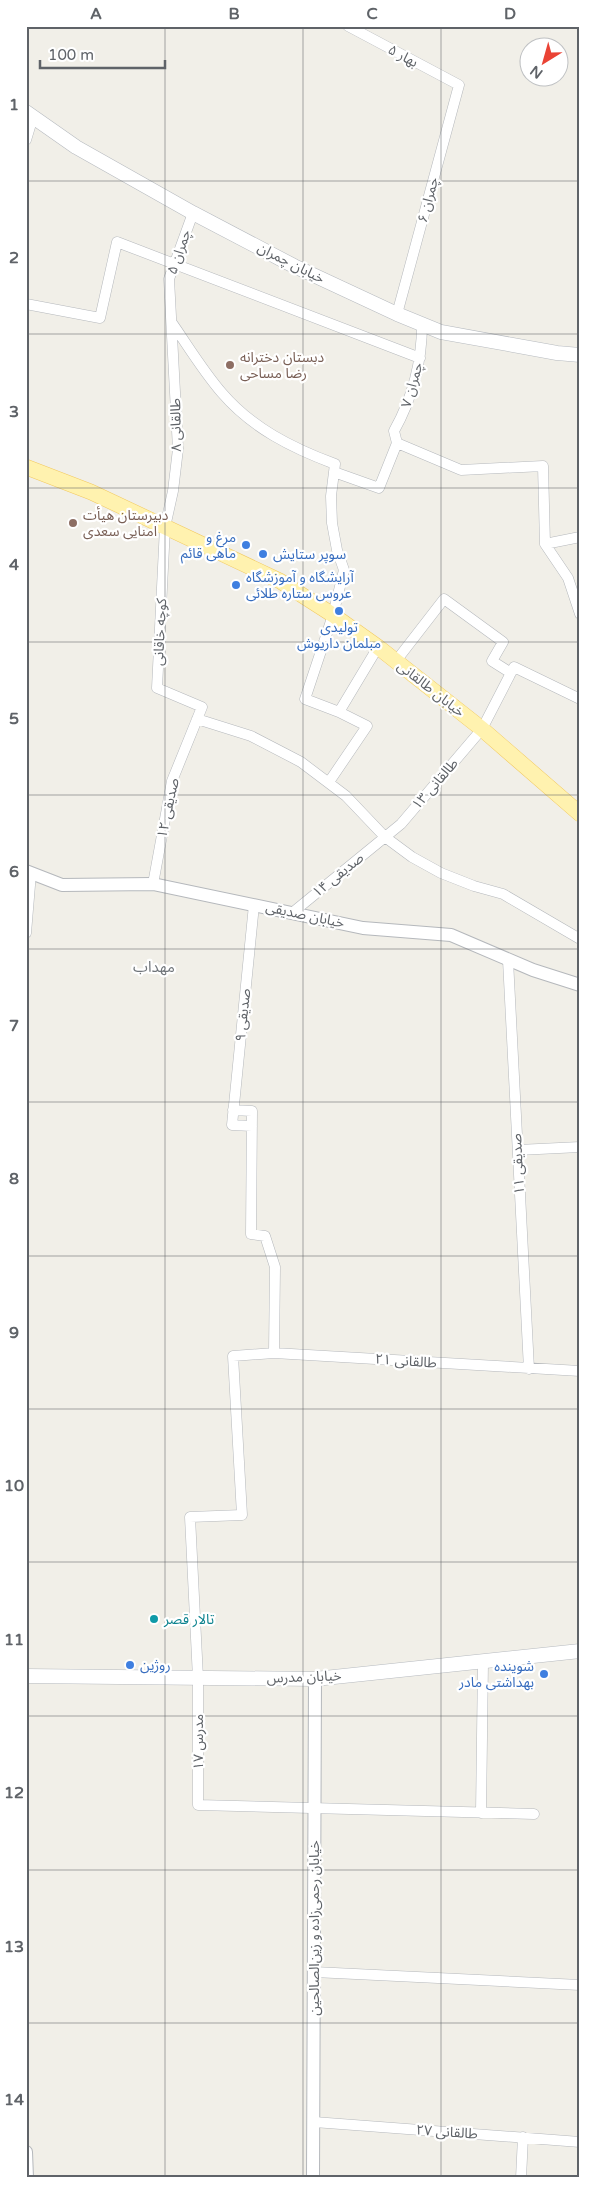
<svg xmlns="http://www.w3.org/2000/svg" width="606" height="2204" font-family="'Varela Round','Noto Sans Arabic',sans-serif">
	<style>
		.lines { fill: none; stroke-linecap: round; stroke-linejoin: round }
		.minor-casing { stroke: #b5b8bc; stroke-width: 11 }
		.tertiary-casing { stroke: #b5b8bc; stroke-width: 14 }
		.secondary-casing { stroke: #b6babf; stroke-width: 15 }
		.primary-casing { stroke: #f2c960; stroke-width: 16 }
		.minor { stroke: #fff; stroke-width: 10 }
		.tertiary { stroke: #fff; stroke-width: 12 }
		.secondary { stroke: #fff; stroke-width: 14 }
		.primary { stroke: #fff2af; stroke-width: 15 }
		.grid { fill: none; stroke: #5f6368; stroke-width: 1; stroke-opacity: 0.55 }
		.education-dot { fill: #8d6e63; stroke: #fff; stroke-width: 2 }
		.shop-dot { fill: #3f7fe0; stroke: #fff; stroke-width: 2 }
		.culture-dot { fill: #0f9aa8; stroke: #fff; stroke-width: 2 }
		.labels { text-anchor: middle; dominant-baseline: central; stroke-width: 4.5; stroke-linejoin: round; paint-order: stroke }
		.street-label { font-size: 14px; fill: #5f6368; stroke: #fff }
		.education-label { font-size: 14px; fill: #785e54; stroke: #fff; text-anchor: start }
		.shop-label { font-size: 14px; fill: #366cbe; stroke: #fff; text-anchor: start }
		.culture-label { font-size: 14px; fill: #0d838f; stroke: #fff; text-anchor: start }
		.neighbourhood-label { font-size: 15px; fill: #70757a; stroke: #fff }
		.neatline { fill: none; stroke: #5f6368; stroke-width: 2 }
		.grid-label { font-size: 16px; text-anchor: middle; font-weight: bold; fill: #5f6368 }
	</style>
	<rect width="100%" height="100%" fill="#f1efe8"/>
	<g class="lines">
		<g class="minor-casing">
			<path id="minor" d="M 348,26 L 459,85 L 397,314
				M 26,140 L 33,117
				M 26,304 L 100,318 L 117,242 L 420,358
				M 172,323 C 188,346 203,371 222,393 C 252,428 292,448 335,464 L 331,496 L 332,523 L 337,550 L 344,570 L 333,615 L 305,699 L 339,712 L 367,726 L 329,782
				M 397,443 L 461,470 L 543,466 L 545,544 L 568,578 L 580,614
				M 397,443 L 394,431 C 413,397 422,363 422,324
				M 334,472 L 379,488 L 397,443
				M 545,544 L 580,537
				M 396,661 L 444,599 L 503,642 L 492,661 L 511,673
				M 339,712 L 378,647
				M 197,719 L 251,736 L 301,762 L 346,796 L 385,837 L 412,857 L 441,873 L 474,886 L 503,894 L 580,939
				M 153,884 L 172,781 L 202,707 L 157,688 L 165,527 L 173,491 L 178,449 L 169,279 L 193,213
				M 292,913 L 401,824 L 482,729 L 514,667 L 580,699
				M 26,933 L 31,873
				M 508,960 L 529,1369
				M 233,1110 L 252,1111 L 251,1234 L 265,1236 L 275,1267 L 274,1353
				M 252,1126 L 232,1125 L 254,905
				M 518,1150 L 580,1147
				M 481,1813 L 483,1662
				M 534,1814 L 198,1805 L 198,1678 L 190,1517 L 242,1515 L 233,1356 L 274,1353 L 580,1371
				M 314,1972 L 580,1985
				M 314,2122 L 580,2142
				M 521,2178 L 523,2137"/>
		</g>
		<g class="tertiary-casing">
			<path id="tertiary" d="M 26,871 L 62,885 L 153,884 L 363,928 L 451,935 L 533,970 L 580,985
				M 26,2152 L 27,2178
				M 313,2178 L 315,1679"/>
		</g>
		<g class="secondary-casing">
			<path id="secondary" d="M 26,112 L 76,147 L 193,213 L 294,266 L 397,314 L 441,332 L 557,353 L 580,355
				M 26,1676 L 315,1679 L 580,1651"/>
		</g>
		<g class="primary-casing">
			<path id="primary" d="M 26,467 L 91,492 L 280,581 L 333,615 L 378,647 L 482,729 L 580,814"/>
		</g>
		<use href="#minor" class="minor"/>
		<use href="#tertiary" class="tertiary"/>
		<use href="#secondary" class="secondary"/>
		<use href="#primary" class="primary"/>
	</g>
	<path class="grid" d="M 165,26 L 165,2178M 303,26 L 303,2178M 441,26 L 441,2178M 26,181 L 580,181M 26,334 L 580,334M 26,488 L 580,488M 26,642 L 580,642M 26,795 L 580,795M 26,949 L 580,949M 26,1102 L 580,1102M 26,1256 L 580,1256M 26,1409 L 580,1409M 26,1562 L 580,1562M 26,1716 L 580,1716M 26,1870 L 580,1870M 26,2023 L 580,2023"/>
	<g class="education-dot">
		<circle cx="230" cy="365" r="5"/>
		<circle cx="73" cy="523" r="5"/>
	</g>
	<g class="shop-dot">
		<circle cx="246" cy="545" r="5"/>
		<circle cx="263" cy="554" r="5"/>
		<circle cx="236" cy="585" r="5"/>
		<circle cx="339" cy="611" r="5"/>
		<circle cx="130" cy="1665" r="5"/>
		<circle cx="544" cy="1674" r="5"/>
	</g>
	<circle class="culture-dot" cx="154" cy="1619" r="5"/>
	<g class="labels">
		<g class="street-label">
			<text transform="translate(403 56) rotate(28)">بهار ۵</text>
			<text transform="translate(428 200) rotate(-75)">چمران ۶</text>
			<text transform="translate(179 252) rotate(-71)">چمران ۵</text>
			<text transform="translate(291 263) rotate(27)">خیابان چمران</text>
			<text transform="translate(412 385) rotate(-74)">چمران ۷</text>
			<text transform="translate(176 425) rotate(-91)">طالقانی ۸</text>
			<text transform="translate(160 632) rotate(-87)">کوچه خاقانی</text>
			<text transform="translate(431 689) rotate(38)">خیابان طالقانی</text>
			<text transform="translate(435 784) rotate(-49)">طالقانی ۱۳</text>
			<text transform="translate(168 808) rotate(-78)">صدیقی ۱۲</text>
			<text transform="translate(338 875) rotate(-39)">صدیقی ۱۴</text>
			<text transform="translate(305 915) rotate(12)">خیابان صدیقی</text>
			<text transform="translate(243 1015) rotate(-84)">صدیقی ۹</text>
			<text transform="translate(518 1164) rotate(-93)">صدیقی ۱۱</text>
			<text transform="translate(406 1361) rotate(4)">طالقانی ۲۱</text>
			<text transform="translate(304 1677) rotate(-2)">خیابان مدرس</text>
			<text transform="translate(198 1742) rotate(-90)">مدرس ۱۷</text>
			<text transform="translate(314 1928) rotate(-90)">خیابان رحمی‌زاده و زین‌الصالحین</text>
			<text transform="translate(447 2132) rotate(4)">طالقانی ۲۷</text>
		</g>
		<g class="education-label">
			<text x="240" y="357">دبستان دخترانه<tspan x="240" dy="16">رضا مساحی</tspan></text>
			<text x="83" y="515">دبیرستان هیأت<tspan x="83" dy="16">امنایی سعدی</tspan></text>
		</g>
		<g class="shop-label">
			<text x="236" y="537" text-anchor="end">مرغ و<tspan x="236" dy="16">ماهی قائم</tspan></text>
			<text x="273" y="554">سوپر ستایش</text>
			<text x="246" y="577">آرایشگاه و آموزشگاه<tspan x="246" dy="16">عروس ستاره طلائی</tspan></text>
			<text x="339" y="627" text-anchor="middle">تولیدی<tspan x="339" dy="16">مبلمان داریوش</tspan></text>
			<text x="140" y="1665">روژین</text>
			<text x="534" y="1666" text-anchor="end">شوینده<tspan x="534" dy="16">بهداشتی مادر</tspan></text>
		</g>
		<g class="culture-label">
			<text x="164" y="1619">تالار قصر</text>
		</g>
		<g class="neighbourhood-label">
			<text x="154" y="967">مهداب</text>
		</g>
	</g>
	<rect width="606" height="2204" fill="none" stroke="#ffffff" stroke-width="55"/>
	<g transform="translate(544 62) rotate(217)"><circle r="24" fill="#ffffff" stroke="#bfc1c3"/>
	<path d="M0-4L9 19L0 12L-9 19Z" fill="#ea4335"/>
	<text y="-8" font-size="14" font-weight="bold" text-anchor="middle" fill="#5f6368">N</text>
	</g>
	<path d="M40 60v8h125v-8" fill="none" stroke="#5f6368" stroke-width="2.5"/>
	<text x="48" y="60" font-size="15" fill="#5f6368" stroke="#ffffff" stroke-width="4" paint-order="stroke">100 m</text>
	<rect x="28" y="28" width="550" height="2148" class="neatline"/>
	<g class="grid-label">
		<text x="96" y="19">A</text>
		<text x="234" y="19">B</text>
		<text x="372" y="19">C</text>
		<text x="510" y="19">D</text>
		<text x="14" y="110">1</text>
		<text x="14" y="263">2</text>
		<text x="14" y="417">3</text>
		<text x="14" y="570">4</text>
		<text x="14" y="724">5</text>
		<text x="14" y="877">6</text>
		<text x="14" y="1031">7</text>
		<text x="14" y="1184">8</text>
		<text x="14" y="1338">9</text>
		<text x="14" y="1491">10</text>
		<text x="14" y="1645">11</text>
		<text x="14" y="1798">12</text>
		<text x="14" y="1952">13</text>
		<text x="14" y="2105">14</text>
	</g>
</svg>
